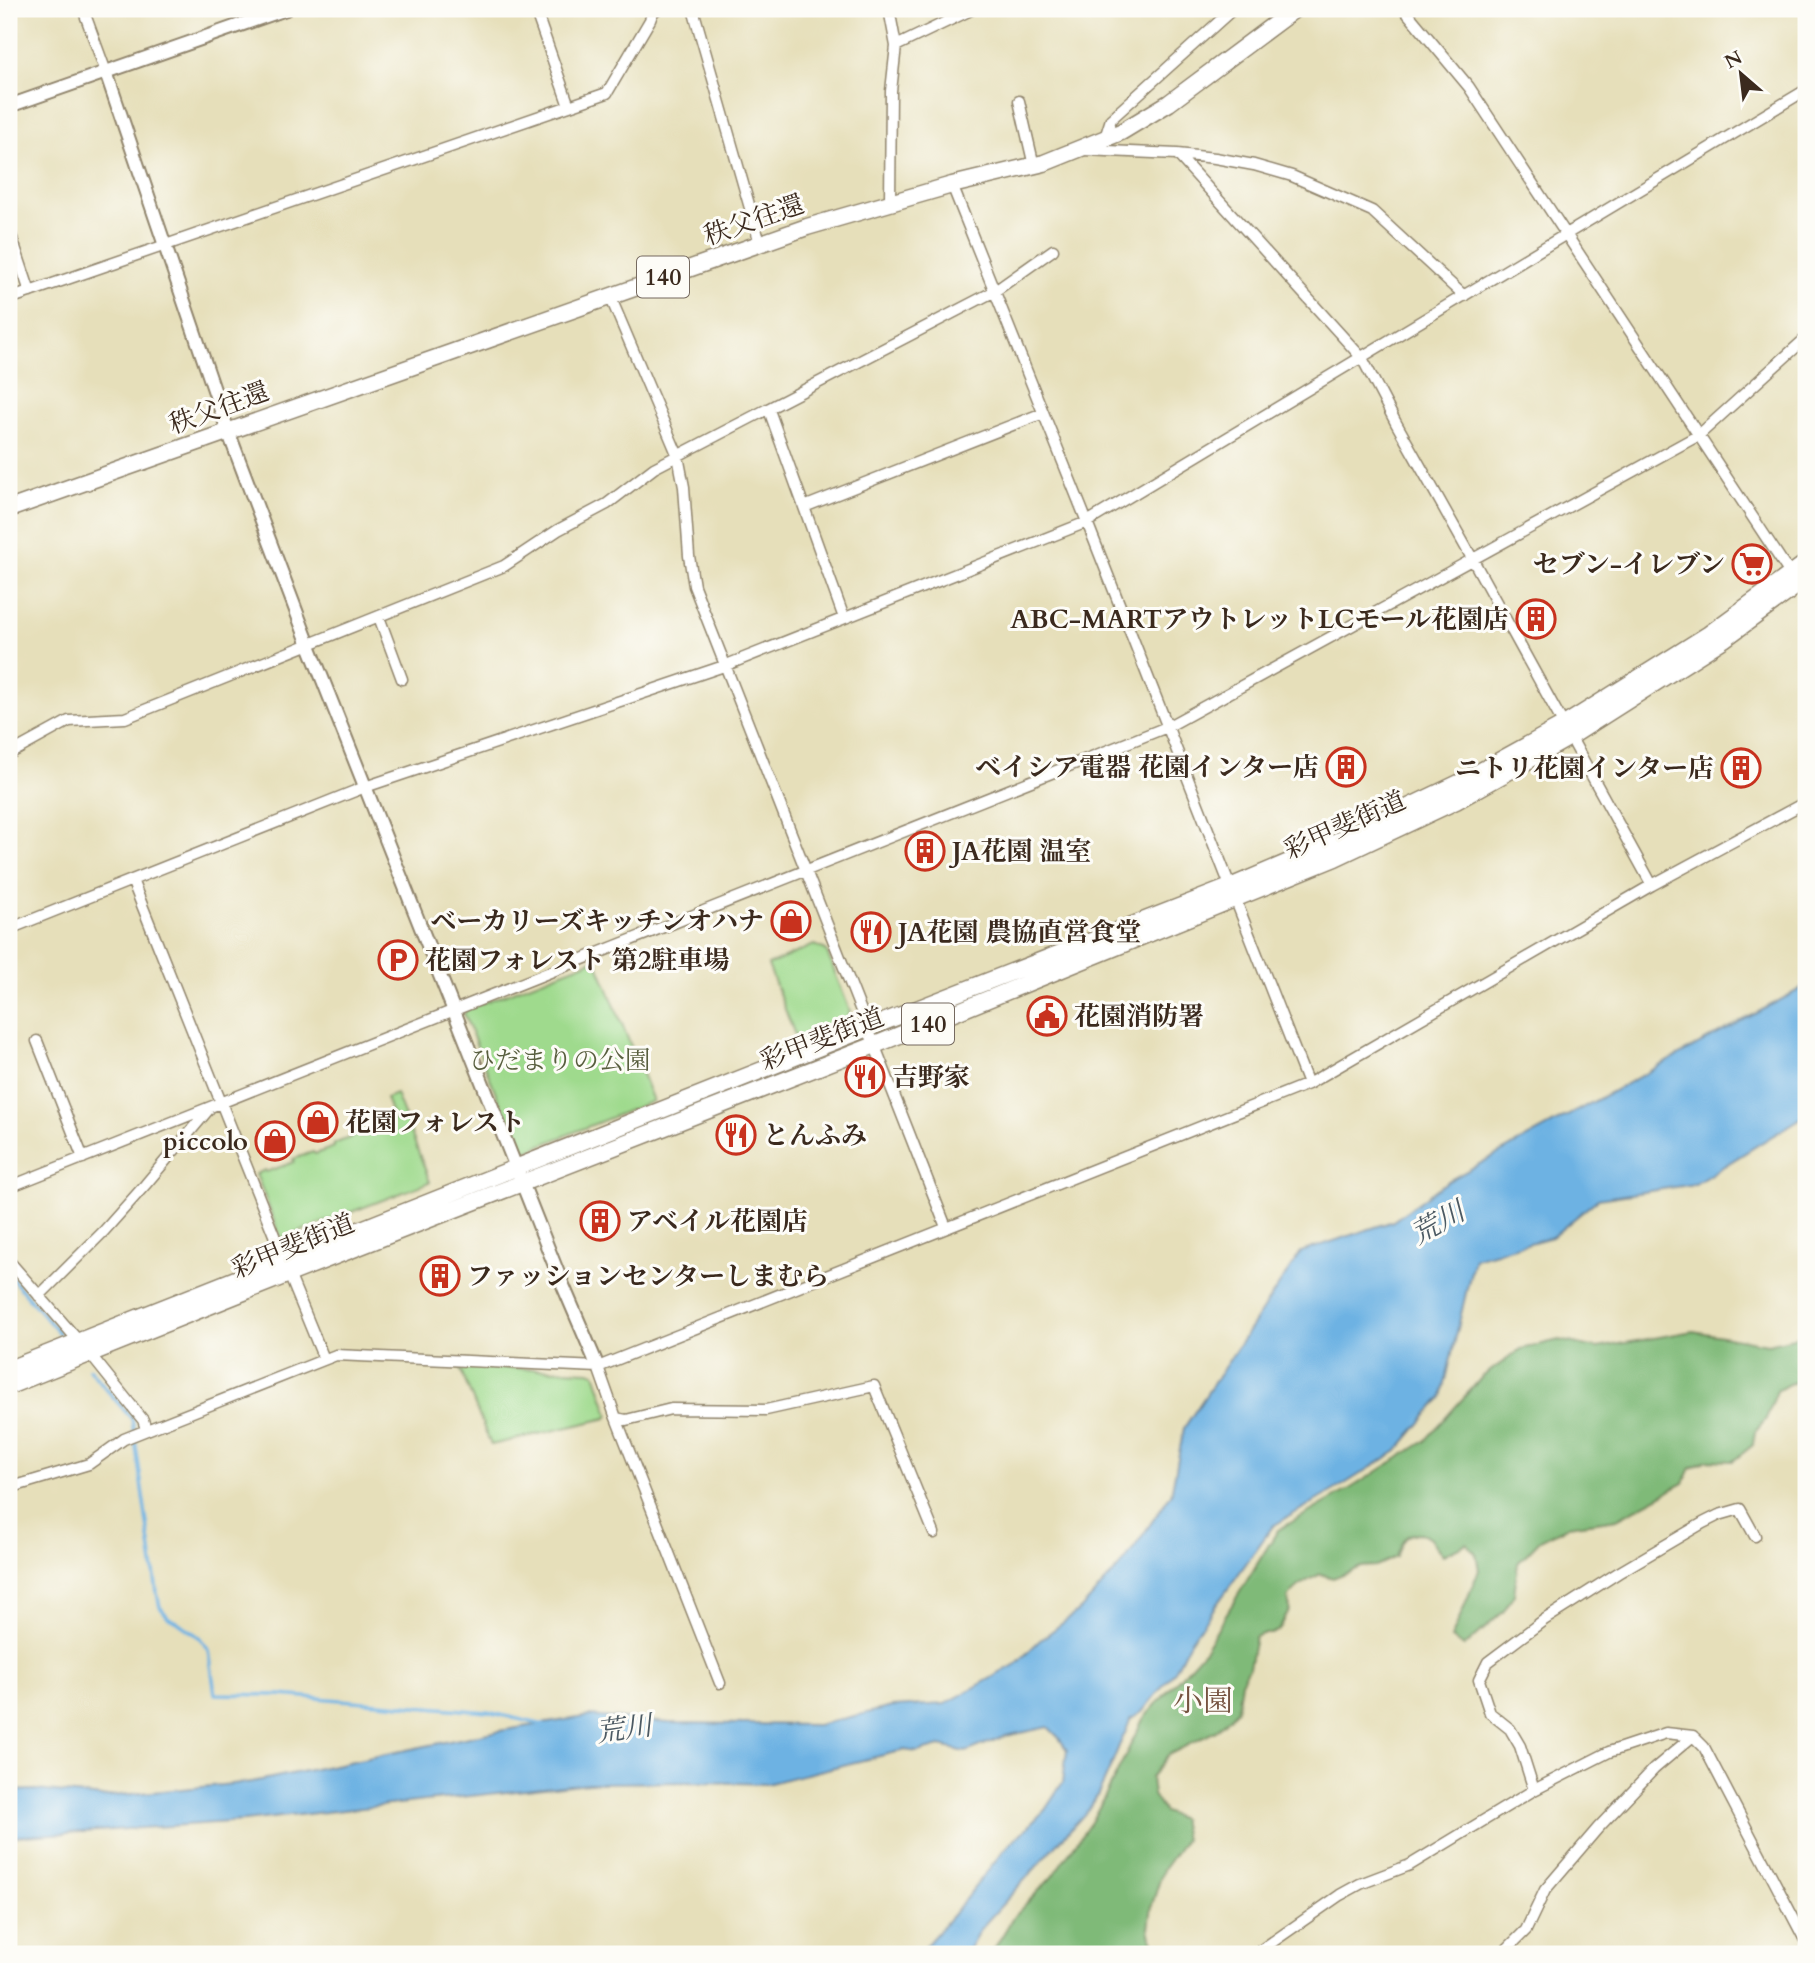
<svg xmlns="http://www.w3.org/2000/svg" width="1815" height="1963" font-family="Cardo,'Noto Serif JP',serif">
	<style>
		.green { fill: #9fda8d; stroke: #6d8256; stroke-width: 2 }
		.forest { fill: #7fba78; stroke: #5d724b; stroke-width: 2 }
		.water { fill: #6db2e3; stroke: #546e80; stroke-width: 2 }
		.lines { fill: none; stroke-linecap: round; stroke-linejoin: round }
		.stream { stroke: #6db2e3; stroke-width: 3.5 }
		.minor-casing { stroke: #90846c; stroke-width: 13 }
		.tertiary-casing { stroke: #90846c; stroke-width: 16 }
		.trunk-casing { stroke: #90846c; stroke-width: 19 }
		.minor { stroke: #fff; stroke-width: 10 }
		.tertiary { stroke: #fff; stroke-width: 12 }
		.trunk { stroke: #fff; stroke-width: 16 }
		.labels { text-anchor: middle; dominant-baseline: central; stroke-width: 6; stroke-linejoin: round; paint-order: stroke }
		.shield { fill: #fdfcf7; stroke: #75695f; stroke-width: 2 }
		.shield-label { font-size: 24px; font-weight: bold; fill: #3b2a1e }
		.street-label { font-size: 26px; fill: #3b2a1e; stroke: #fdfcf7 }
		.poi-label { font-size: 26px; font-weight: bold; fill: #3b2a1e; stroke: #fdfcf7; text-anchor: start }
		.park-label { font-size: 26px; fill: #595f3f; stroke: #fdfcf7 }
		.water-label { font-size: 28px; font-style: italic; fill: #4c5a63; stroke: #fdfcf7 }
		.quarter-label { font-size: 30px; fill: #765340; stroke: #fdfcf7 }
	</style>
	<rect width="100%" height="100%" fill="#fdfcf7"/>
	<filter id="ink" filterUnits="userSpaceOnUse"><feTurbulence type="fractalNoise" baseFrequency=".0143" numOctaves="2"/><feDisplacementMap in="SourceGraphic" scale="14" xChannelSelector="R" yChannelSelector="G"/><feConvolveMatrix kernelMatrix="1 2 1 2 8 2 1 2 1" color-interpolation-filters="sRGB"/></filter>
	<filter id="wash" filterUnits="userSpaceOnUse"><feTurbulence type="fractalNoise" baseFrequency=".00686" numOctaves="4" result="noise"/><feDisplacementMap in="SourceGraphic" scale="28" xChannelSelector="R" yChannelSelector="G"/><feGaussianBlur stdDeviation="1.57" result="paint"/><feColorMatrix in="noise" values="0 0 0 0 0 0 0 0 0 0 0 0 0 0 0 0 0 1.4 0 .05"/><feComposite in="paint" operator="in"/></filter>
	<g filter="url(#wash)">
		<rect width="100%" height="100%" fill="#e6dfba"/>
		<path class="green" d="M 814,945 L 826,950 L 850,1011 L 844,1025 L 798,1043 L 768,965 Z
			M 593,960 L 597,962 L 653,1101 L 524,1152 L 518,1148 L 464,1014 L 467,1009 Z
			M 396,1094 L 430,1182 L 281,1239 L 256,1174 L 265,1170 L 266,1172 L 294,1162 L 293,1159 L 313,1152 L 315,1154 L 334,1147 L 334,1144 L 359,1134 L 360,1137 L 386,1127 L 385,1124 L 394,1120 L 386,1098 Z
			M 459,1366 L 589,1371 L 595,1373 L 609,1415 L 607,1418 L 491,1445 Z"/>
		<path class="forest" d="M 1693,1331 L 1768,1344 L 1806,1335 L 1806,1379 L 1789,1384 L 1777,1391 L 1766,1419 L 1755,1432 L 1753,1445 L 1733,1461 L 1707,1460 L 1691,1468 L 1684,1483 L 1617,1519 L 1568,1526 L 1540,1540 L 1518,1563 L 1514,1595 L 1503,1612 L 1464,1647 L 1451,1639 L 1479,1570 L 1476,1554 L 1467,1543 L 1443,1555 L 1430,1539 L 1421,1533 C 1403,1533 1402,1542 1396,1557 L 1376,1566 L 1361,1567 L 1333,1578 L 1321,1574 C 1307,1580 1296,1586 1288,1598 L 1290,1609 L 1279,1630 L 1271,1634 L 1262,1634 L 1255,1637 L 1249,1668 L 1241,1682 L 1237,1710 L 1216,1731 L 1168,1755 L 1151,1778 L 1153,1795 L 1164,1812 L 1181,1819 L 1185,1839 L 1163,1870 L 1152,1905 L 1149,1929 L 1156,1954 L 991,1954 L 1014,1916 L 1051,1878 L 1091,1822 L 1113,1781 L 1143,1719 L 1203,1652 L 1278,1530 L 1348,1490 L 1425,1441 L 1482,1377 L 1521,1349 L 1559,1340 L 1597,1348 Z"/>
		<path class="water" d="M 1806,986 L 1806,1115 L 1695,1184 L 1598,1199 L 1552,1237 L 1474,1258 L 1442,1397 L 1397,1451 L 1343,1485 L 1273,1526 L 1189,1643 L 1176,1669 L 1142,1712 L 1130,1720 C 1127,1730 1123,1737 1119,1746 C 1110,1768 1102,1790 1089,1809 L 980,1929 L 966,1954 L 918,1954 L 952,1916 L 1003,1851 L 1045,1810 L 1063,1782 L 1067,1750 L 1059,1738 L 1048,1727 L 1006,1736 L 966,1752 L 940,1746 L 918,1752 L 904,1750 L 766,1784 L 702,1782 L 589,1783 L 244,1821 L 9,1837 L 9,1791 L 36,1790 L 102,1797 L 252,1782 L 493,1732 L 590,1716 L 669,1723 L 817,1725 L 892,1707 L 945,1704 L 1016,1664 L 1039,1641 L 1081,1609 L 1125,1561 L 1171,1494 L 1184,1428 L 1301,1252 L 1393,1221 L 1448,1181 Z"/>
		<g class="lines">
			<path class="stream" d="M 9,1275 L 59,1333
				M 89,1369 L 132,1419 L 157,1593 L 160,1607 L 169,1618 L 179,1623 L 199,1637 L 209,1650 L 215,1694 L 280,1695 L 488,1712 L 544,1725"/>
		</g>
	</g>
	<g filter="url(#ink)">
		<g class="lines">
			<g class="minor-casing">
				<path id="minor" d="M 83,9 L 106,72
					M 535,9 L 569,106
					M 693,9 L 760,243
					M 889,9 L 896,46 L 891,91 L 890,201
					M 1404,9 L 1469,87 L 1806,598
					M 896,46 L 973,9
					M 1019,101 L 1034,166
					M 1105,138 L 1111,119 L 1233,9
					M 1084,150 L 1177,154 L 1215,158 L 1254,165 L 1292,176 L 1372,211 L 1464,296
					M 1177,154 L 1362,358 L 1396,423 L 1473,560 L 1652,885
					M 952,185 L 1087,522 L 1308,1084
					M 9,229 L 30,292
					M 610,296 L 678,456 L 684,487 L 689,556 L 694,586 L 946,1227
					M 9,299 L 607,93 L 650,20 L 654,9
					M 769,410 L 844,618
					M 804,507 L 1043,413
					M 379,617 L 402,679
					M 9,754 L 69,721 L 125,718 L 504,566 L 558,530 L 607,504 L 654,468 L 995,291 L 1053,250
					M 132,880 L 284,1260
					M 9,929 L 365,787 L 724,666 L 1087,522 L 1806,90
					M 37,1041 L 83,1158
					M 9,1187 L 1167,727 L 1699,435 L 1806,338
					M 9,1261 L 90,1354 L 143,1420 L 146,1429
					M 289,1274 L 324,1359
					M 39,1296 L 104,1231 L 145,1185 L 209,1109
					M 598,1367 L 616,1418 L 720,1683
					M 616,1418 L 626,1420 L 671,1409 L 766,1410 L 874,1386 L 934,1533
					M 9,1488 L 89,1464 L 124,1439 L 336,1355 L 598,1367 L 1308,1084 L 1652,885 L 1806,802
					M 1534,1790 L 1520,1746 L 1510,1729 L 1490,1713 L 1479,1680 L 1488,1662 L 1544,1620 L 1618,1573 L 1703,1523 L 1719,1515 L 1740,1509 L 1755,1536
					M 1263,1954 L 1261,1950 L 1340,1895 L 1360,1884 L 1410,1865 L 1534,1790 L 1609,1752 L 1666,1733 L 1693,1736 L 1704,1747 L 1806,1942
					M 1502,1954 L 1526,1930 L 1545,1890 L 1598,1828 L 1654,1769 L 1693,1736"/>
			</g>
			<g class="tertiary-casing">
				<path id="tertiary" d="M 654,9 L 655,9
					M 106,72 L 228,431 L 309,645 L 559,1276 L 598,1367
					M 9,106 L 286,9"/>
			</g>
			<g class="trunk-casing">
				<path id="trunk" d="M 9,509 L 807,227 L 952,185 L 1044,163 L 1121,132 L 1169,103 L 1295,9
					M 9,1369 L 868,1028 L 1230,887 L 1331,844 L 1459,783 L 1564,725 L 1709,634 L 1806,563
					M 9,1386 L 289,1274 L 875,1045 L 1335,858 L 1456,801 L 1570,737 L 1724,639 L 1806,579"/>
			</g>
			<use href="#minor" class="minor"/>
			<use href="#tertiary" class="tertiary"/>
			<use href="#trunk" class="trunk"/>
		</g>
	</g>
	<defs>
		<g id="supermarket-ring" transform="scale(2.0125)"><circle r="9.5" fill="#fdfcf7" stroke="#c8321e" stroke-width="1.5"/><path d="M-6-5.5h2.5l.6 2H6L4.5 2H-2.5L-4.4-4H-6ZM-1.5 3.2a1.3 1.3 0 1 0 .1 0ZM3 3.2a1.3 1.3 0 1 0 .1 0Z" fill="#c8321e"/></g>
		<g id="building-ring" transform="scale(2.0125)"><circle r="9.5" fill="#fdfcf7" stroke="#c8321e" stroke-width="1.5"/><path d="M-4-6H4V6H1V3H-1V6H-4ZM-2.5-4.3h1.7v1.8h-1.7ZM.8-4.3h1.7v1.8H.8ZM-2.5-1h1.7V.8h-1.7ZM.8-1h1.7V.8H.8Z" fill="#c8321e"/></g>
		<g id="shop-ring" transform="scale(2.0125)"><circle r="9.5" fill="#fdfcf7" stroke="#c8321e" stroke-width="1.5"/><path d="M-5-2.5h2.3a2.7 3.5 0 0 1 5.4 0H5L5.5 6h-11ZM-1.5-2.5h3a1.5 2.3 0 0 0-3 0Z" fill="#c8321e"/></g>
		<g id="restaurant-ring" transform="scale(2.0125)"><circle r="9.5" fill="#fdfcf7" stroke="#c8321e" stroke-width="1.5"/><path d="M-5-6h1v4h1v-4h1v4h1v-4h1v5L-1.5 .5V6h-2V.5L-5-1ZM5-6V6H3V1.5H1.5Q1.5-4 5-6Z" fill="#c8321e"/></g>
		<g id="parking-ring" transform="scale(2.0125)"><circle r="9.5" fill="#fdfcf7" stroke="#c8321e" stroke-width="1.5"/><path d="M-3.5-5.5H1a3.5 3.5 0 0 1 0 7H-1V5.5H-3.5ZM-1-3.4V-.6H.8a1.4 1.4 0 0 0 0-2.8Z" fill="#c8321e"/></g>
		<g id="civic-ring" transform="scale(2.0125)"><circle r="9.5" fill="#fdfcf7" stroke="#c8321e" stroke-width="1.5"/><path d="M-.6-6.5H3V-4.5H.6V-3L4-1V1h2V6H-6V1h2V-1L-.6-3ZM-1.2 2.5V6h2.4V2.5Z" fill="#c8321e"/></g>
	</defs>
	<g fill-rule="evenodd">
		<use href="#supermarket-ring" x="1752" y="564"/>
		<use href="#building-ring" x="1536" y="619"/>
		<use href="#building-ring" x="1346" y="767"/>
		<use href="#building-ring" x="1741" y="768"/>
		<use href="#building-ring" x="925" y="851"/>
		<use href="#shop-ring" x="791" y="921"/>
		<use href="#restaurant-ring" x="871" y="932"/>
		<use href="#parking-ring" x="398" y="960"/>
		<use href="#civic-ring" x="1047" y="1016"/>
		<use href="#restaurant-ring" x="865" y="1077"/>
		<use href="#shop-ring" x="318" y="1122"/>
		<use href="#restaurant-ring" x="736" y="1135"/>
		<use href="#shop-ring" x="275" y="1141"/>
		<use href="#building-ring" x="600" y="1221"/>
		<use href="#building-ring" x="440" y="1276"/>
	</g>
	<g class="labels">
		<g class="shield">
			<rect x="637" y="256.5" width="52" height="41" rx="5"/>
			<rect x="902" y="1003.5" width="52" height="41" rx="5"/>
		</g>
		<g class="shield-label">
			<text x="663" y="277">140</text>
			<text x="928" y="1024">140</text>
		</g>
		<g class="street-label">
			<text transform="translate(754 220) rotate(-19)">秩父往還</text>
			<text transform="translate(219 408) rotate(-20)">秩父往還</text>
			<text transform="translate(1345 825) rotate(-24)">彩甲斐街道</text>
			<text transform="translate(822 1039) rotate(-21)">彩甲斐街道</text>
			<text transform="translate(293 1246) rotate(-22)">彩甲斐街道</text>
		</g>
		<g class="poi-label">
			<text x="1725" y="564" text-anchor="end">セブン-イレブン</text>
			<text x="1509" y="619" text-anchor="end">ABC-MARTアウトレットLCモール花園店</text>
			<text x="1319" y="767" text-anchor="end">ベイシア電器 花園インター店</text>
			<text x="1714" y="768" text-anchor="end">ニトリ花園インター店</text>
			<text x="952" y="851">JA花園 温室</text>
			<text x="764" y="921" text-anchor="end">ベーカリーズキッチンオハナ</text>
			<text x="898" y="932">JA花園 農協直営食堂</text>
			<text x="425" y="960">花園フォレスト 第2駐車場</text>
			<text x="1074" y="1016">花園消防署</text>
			<text x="892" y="1077">吉野家</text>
			<text x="345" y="1122">花園フォレスト</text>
			<text x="763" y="1135">とんふみ</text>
			<text x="248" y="1141" text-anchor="end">piccolo</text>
			<text x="627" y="1221">アベイル花園店</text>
			<text x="467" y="1276">ファッションセンターしまむら</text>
		</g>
		<g class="park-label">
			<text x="560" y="1060">ひだまりの公園</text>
		</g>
		<g class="water-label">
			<text transform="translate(1438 1223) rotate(-29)">荒川</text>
			<text transform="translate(624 1729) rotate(-8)">荒川</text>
		</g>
		<g class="quarter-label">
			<text x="1203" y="1701">小園</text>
		</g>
	</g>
	<rect width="1815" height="1963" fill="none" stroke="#fdfcf7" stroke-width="35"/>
	<g transform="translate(1741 74) rotate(332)" stroke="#fdfcf7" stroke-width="5" paint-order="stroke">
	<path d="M0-5L12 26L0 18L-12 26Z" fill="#3b2a1e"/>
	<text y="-10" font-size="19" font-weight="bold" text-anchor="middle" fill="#3b2a1e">N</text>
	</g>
</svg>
